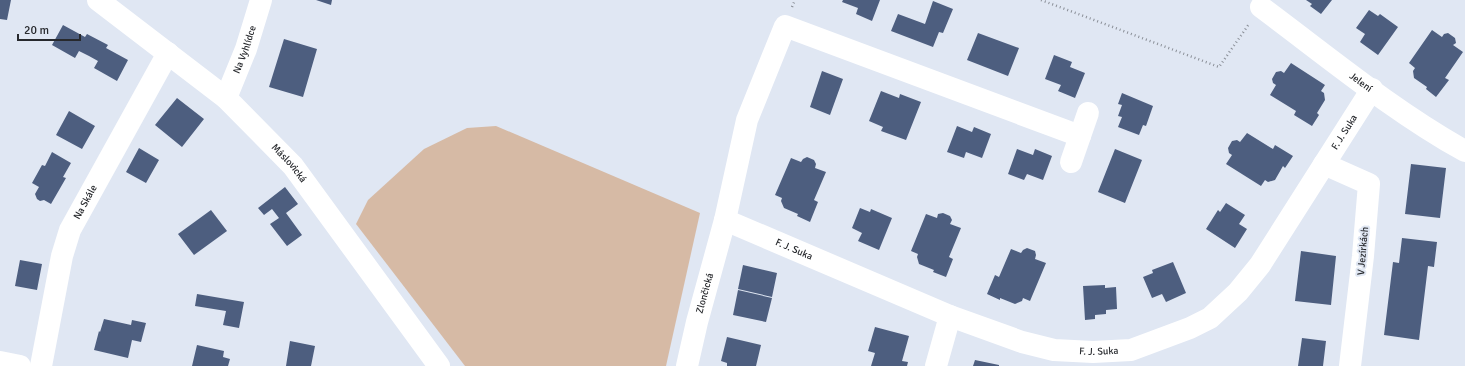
<svg xmlns="http://www.w3.org/2000/svg" width="1465" height="366" font-family="Signika,sans-serif">
	<style>
		.green { fill: #d6baa5 }
		.building { fill: #4d5e7f }
		.lines { fill: none; stroke-linecap: round; stroke-linejoin: round }
		.path { stroke: #8a8f97; stroke-width: 2.5; stroke-dasharray: 1 3; stroke-linecap: butt }
		.street { stroke: #fff; stroke-width: 22 }
		.secondary { stroke: #fff; stroke-width: 22 }
		.labels { text-anchor: middle; dominant-baseline: central; stroke-width: 4; stroke-linejoin: round; paint-order: stroke }
		.street-label { font-size: 10px; fill: #27292d; stroke: #e0e7f3 }
	</style>
	<rect width="100%" height="100%" fill="#e0e7f3"/>
	<path class="green" d="M 496,126 L 700,213 L 666,366 L 465,366 L 356,224 L 368,200 L 424,149 L 467,128 Z"/>
	<path class="building" d="M 0,0 L 11,0 L 7,20 L 0,19 Z
		M 316,0 L 332,0 L 331,5 Z
		M 843,0 L 880,0 L 872,21 L 856,14 L 858,8 L 842,2 Z
		M 1306,0 L 1332,0 L 1321,14 L 1310,6 L 1312,4 Z
		M 933,1 L 953,9 L 943,33 L 939,32 L 933,47 L 891,31 L 898,14 L 925,24 Z
		M 1369,10 L 1378,16 L 1380,14 L 1398,27 L 1378,55 L 1360,42 L 1365,34 L 1356,28 Z
		M 63,25 L 85,37 L 87,34 L 108,45 L 106,48 L 128,60 L 117,81 L 94,68 L 98,61 L 89,56 L 79,51 L 75,58 L 52,45 Z
		M 1432,30 L 1442,37 L 1444,34 L 1448,33 L 1455,38 L 1456,43 L 1453,45 L 1463,52 L 1445,78 L 1449,80 L 1436,97 L 1426,89 L 1427,87 L 1414,78 L 1413,71 L 1415,68 L 1409,63 Z
		M 978,33 L 1019,48 L 1008,76 L 967,60 Z
		M 284,39 L 317,49 L 303,97 L 269,87 Z
		M 1054,55 L 1072,62 L 1070,67 L 1085,73 L 1075,98 L 1058,91 L 1061,85 L 1045,79 Z
		M 1291,63 L 1325,85 L 1321,91 L 1324,93 L 1325,100 L 1317,113 L 1319,115 L 1312,126 L 1294,115 L 1296,111 L 1270,95 L 1276,85 L 1273,83 L 1272,79 L 1276,72 L 1281,71 L 1284,73 Z
		M 822,71 L 843,79 L 830,115 L 810,107 Z
		M 881,91 L 899,98 L 900,94 L 921,102 L 906,140 L 881,131 L 883,127 L 869,121 Z
		M 1122,93 L 1153,106 L 1146,126 L 1143,125 L 1139,135 L 1118,127 L 1122,117 L 1118,116 L 1122,105 L 1118,104 Z
		M 177,98 L 204,119 L 182,147 L 155,125 Z
		M 69,111 L 95,126 L 82,149 L 56,135 Z
		M 957,126 L 972,132 L 974,127 L 991,134 L 982,158 L 966,152 L 964,158 L 947,152 Z
		M 1247,133 L 1273,149 L 1275,145 L 1293,156 L 1285,168 L 1283,166 L 1275,180 L 1268,182 L 1265,180 L 1261,186 L 1226,164 L 1232,155 L 1229,153 L 1228,148 L 1232,141 L 1237,140 L 1240,142 Z
		M 139,148 L 159,160 L 146,183 L 126,172 Z
		M 1017,149 L 1033,155 L 1035,149 L 1052,156 L 1043,180 L 1027,174 L 1024,180 L 1008,174 Z
		M 1115,149 L 1142,160 L 1125,203 L 1098,192 Z
		M 52,152 L 71,163 L 63,177 L 66,178 L 51,204 L 44,200 L 40,201 L 37,199 L 35,194 L 39,187 L 32,183 L 42,165 L 45,166 Z
		M 807,157 L 814,160 L 816,164 L 815,168 L 826,172 L 814,200 L 818,202 L 810,222 L 797,216 L 798,214 L 784,208 L 781,201 L 782,198 L 775,195 L 791,158 L 801,162 L 803,159 Z
		M 1411,164 L 1446,168 L 1440,218 L 1405,214 Z
		M 285,187 L 298,204 L 286,213 L 302,235 L 287,246 L 270,224 L 279,218 L 272,209 L 264,215 L 258,208 Z
		M 1226,203 L 1245,215 L 1239,224 L 1247,229 L 1235,248 L 1206,229 L 1218,210 L 1220,212 Z
		M 860,208 L 870,212 L 871,209 L 892,218 L 879,250 L 858,241 L 862,233 L 852,228 Z
		M 211,210 L 227,231 L 194,255 L 178,234 Z
		M 943,213 L 950,216 L 952,220 L 950,224 L 961,228 L 949,257 L 953,259 L 946,277 L 933,272 L 934,270 L 919,264 L 917,257 L 918,254 L 911,251 L 926,214 L 937,218 L 938,214 Z
		M 1402,238 L 1437,242 L 1434,267 L 1428,266 L 1419,340 L 1384,335 L 1393,262 L 1399,263 Z
		M 1027,248 L 1035,251 L 1036,255 L 1035,259 L 1046,263 L 1030,301 L 1023,298 L 1022,301 L 1015,304 L 1000,298 L 1000,300 L 987,294 L 995,275 L 999,277 L 1011,249 L 1021,253 L 1023,250 Z
		M 1301,251 L 1336,256 L 1331,305 L 1295,301 Z
		M 20,260 L 42,264 L 37,290 L 15,286 Z
		M 1173,262 L 1186,293 L 1166,302 L 1162,294 L 1152,298 L 1143,277 L 1153,273 L 1152,270 Z
		M 743,265 L 777,273 L 772,297 L 738,289 Z
		M 1105,285 L 1105,288 L 1116,287 L 1117,309 L 1106,310 L 1106,314 L 1095,315 L 1095,319 L 1085,320 L 1083,286 Z
		M 738,290 L 772,298 L 766,322 L 733,315 Z
		M 197,294 L 244,302 L 239,328 L 223,325 L 226,311 L 195,306 Z
		M 104,319 L 131,325 L 132,320 L 146,323 L 141,342 L 132,340 L 128,358 L 94,350 L 99,331 L 100,332 Z
		M 875,327 L 909,336 L 902,361 L 908,362 L 907,366 L 871,366 L 875,353 L 868,351 Z
		M 727,337 L 761,345 L 756,366 L 727,366 L 727,363 L 721,361 Z
		M 1302,338 L 1326,341 L 1323,366 L 1298,366 Z
		M 290,341 L 315,346 L 311,366 L 286,366 Z
		M 197,345 L 224,351 L 223,357 L 230,359 L 228,366 L 192,366 Z
		M 975,360 L 999,365 L 999,366 L 973,366 Z"/>
	<g class="lines">
		<path class="path" d="M 1041,0 L 1219,67 L 1249,24
			M 792,7 L 795,0"/>
		<g class="street">
			<path id="s1" d="M 1261,7 C 1327,56 1393,111 1465,151"/>
			<path id="s2" d="M 226,98 L 246,49 L 261,0"/>
			<path d="M 1071,162 L 1088,113"/>
			<path d="M 1324,164 L 1369,184 L 1363,256 L 1350,366"/>
			<path id="s3" d="M 725,220 L 950,316 L 1022,342 L 1054,350 L 1093,352 L 1131,350 L 1190,328 L 1210,318 L 1238,292 L 1260,265 L 1372,89"/>
			<path d="M 0,362 L 20,366"/>
			<path id="s4" d="M 41,366 L 62,256 L 70,230 L 168,53"/>
			<path id="s5" d="M 687,366 L 697,322 L 725,220 L 747,120 L 785,26 L 1080,136"/>
			<path d="M 936,366 L 950,316"/>
		</g>
		<path class="secondary" id="s6" d="M 98,0 L 226,98 L 293,166 L 439,366"/>
	</g>
	<g class="labels">
		<g class="street-label">
			<text stroke="none"><textPath href="#s2" startOffset="52">Na Vyhlídce</textPath></text>
			<text stroke="none"><textPath href="#s1" startOffset="125">Jelení</textPath></text>
			<text stroke="none"><textPath href="#s3" startOffset="747">F. J. Suka</textPath></text>
			<text stroke="none"><textPath href="#s6" startOffset="252">Máslovická</textPath></text>
			<text stroke="none"><textPath href="#s4" startOffset="171">Na Skále</textPath></text>
			<text stroke="none"><textPath href="#s3" startOffset="75">F. J. Suka</textPath></text>
			<text transform="translate(1363 251) rotate(-85)">V Jezírkách</text>
			<text stroke="none"><textPath href="#s5" startOffset="75">Zlončická</textPath></text>
			<text stroke="none"><textPath href="#s3" startOffset="399">F. J. Suka</textPath></text>
		</g>
	</g>
	<path d="M18 34v6h62v-6" fill="none" stroke="#27292d" stroke-width="2"/>
	<text x="24" y="34" font-size="12" fill="#27292d" stroke="#e0e7f3" stroke-width="3" paint-order="stroke">20 m</text>
</svg>
